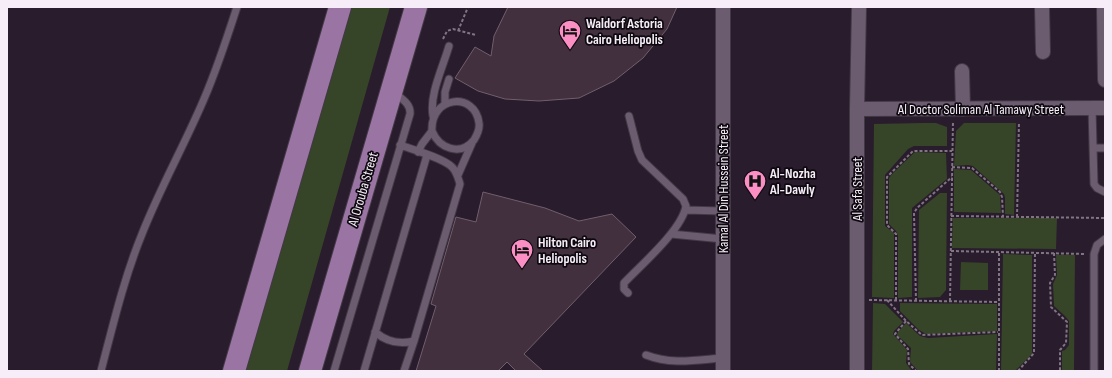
<svg xmlns="http://www.w3.org/2000/svg" width="1112" height="378" font-family="'Sofia Sans Condensed',sans-serif">
	<style>
		.green { fill: #364428 }
		.building { fill: #42303e; stroke: #725e6d }
		.lines { fill: none; stroke-linecap: round; stroke-linejoin: round }
		.service-casing { stroke: #433946; stroke-width: 9 }
		.minor-casing { stroke: #433946; stroke-width: 16 }
		.trunk-casing { stroke: #433946; stroke-width: 24 }
		.path { stroke: #807583; stroke-width: 2; stroke-dasharray: 3 2; stroke-linecap: butt }
		.service { stroke: #6c5c6f; stroke-width: 7 }
		.minor { stroke: #6c5c6f; stroke-width: 14 }
		.trunk { stroke: #9a75a3; stroke-width: 22 }
		.labels { text-anchor: middle; dominant-baseline: central; stroke-width: 3.5; stroke-linejoin: round; paint-order: stroke }
		.poi-label { font-size: 14px; font-weight: bold; fill: #f6edf8; stroke: #0e0910; text-anchor: start }
		.street-label { font-size: 14px; fill: #f6edf8; stroke: #0e0910 }
	</style>
	<rect width="100%" height="100%" fill="#291c2c"/>
	<path class="green" d="M 352,7 L 390,7 L 287,371 L 243,371 Z
		M 922,123 L 936,123 L 947,127 L 947,146 L 914,146 L 908,149 L 885,175 L 885,226 L 894,233 L 894,298 L 872,297 L 874,124 Z
		M 964,123 L 1016,123 L 1014,215 L 1005,214 L 1005,198 L 1004,194 L 973,166 L 968,165 L 954,166 L 956,131 Z
		M 915,152 L 946,153 L 947,179 L 912,208 L 912,297 L 898,298 L 898,236 L 896,231 L 889,224 L 889,178 L 893,173 Z
		M 954,169 L 971,170 L 1000,195 L 1001,213 L 954,212 Z
		M 940,193 L 947,193 L 946,290 L 940,297 L 918,298 L 919,210 Z
		M 953,218 L 1057,218 L 1056,249 L 952,248 Z
		M 1003,254 L 1032,255 L 1032,354 L 1015,371 L 1001,371 Z
		M 1056,255 L 1075,255 L 1074,371 L 1062,371 L 1062,351 L 1065,350 L 1069,345 L 1069,321 L 1065,316 L 1054,306 L 1053,284 L 1057,275 Z
		M 961,262 L 988,263 L 988,290 L 960,290 Z
		M 873,303 L 885,304 L 903,322 L 894,331 L 893,334 L 907,350 L 906,363 L 912,371 L 872,371 Z
		M 900,303 L 997,304 L 997,331 L 926,334 L 919,330 L 900,311 Z
		M 906,323 L 920,336 L 928,338 L 997,334 L 996,371 L 918,371 L 910,362 L 911,348 L 897,335 L 898,332 Z"/>
	<path class="building" d="M 508,7 L 677,7 L 667,29 L 643,58 L 614,81 L 579,98 L 539,101 L 505,99 L 478,91 L 455,78 L 475,47 L 491,56 L 494,36 Z
		M 483,192 L 545,208 L 579,221 L 612,214 L 636,237 L 524,354 L 543,371 L 516,371 L 507,362 L 498,371 L 416,371 L 436,306 L 431,304 L 456,217 L 476,222 Z"/>
	<g class="lines">
		<g class="service-casing">
			<path id="service" d="M 445,104 L 445,92 L 449,79
				M 1092,108 L 1094,184 L 1097,188 L 1105,192
				M 433,116 C 429,95 443,67 449,46
				M 400,145 C 414,150 443,158 452,167 C 457,172 458,178 460,184 L 414,341 L 404,371
				M 1093,148 L 1105,148
				M 418,152 L 422,144 L 432,131 C 430,96 475,91 479,123 C 480,129 477,135 474,140 C 460,157 439,148 432,131
				M 458,175 L 472,143
				M 685,210 L 723,211
				M 671,234 L 723,239
				M 628,293 L 624,289 L 624,283 C 641,265 682,230 686,206 L 683,199 L 642,160 L 638,151 L 629,116
				M 375,332 C 387,342 399,345 414,341
				M 646,355 C 672,365 696,360 723,358
				M 101,371 C 113,325 124,278 142,234 C 160,188 185,144 204,99 C 217,69 227,38 237,7
				M 334,371 L 410,114 C 411,104 402,99 395,93
				M 364,371 L 427,155
				M 1094,371 L 1094,254 L 1097,245 L 1105,239"/>
		</g>
		<g class="minor-casing">
			<path id="minor" d="M 1042,7 L 1043,52
				M 1104,7 L 1105,80
				M 962,71 L 963,109
				M 857,109 L 1105,108
				M 723,371 L 723,7
				M 857,371 L 857,109 L 859,7"/>
		</g>
		<g class="trunk-casing">
			<path id="trunk" d="M 234,371 L 340,7
				M 310,371 L 416,7"/>
		</g>
		<path class="path" d="M 458,31 L 468,7
			M 443,39 L 447,31 L 453,29 L 476,35
			M 952,167 L 972,168 L 1000,192 L 1002,197 L 1003,216
			M 951,216 L 1105,218
			M 1017,217 L 1019,122
			M 951,251 L 1086,254
			M 1054,253 L 1055,275 L 1050,283 L 1051,307 L 1067,322 L 1066,343 L 1060,350 L 1060,371
			M 869,300 L 998,302
			M 887,300 L 906,321 L 922,335 L 998,332
			M 896,300 L 896,234 L 887,225 L 887,177 L 913,151 L 952,151
			M 916,301 L 914,213 L 917,208 L 952,177
			M 950,301 L 953,121
			M 906,321 L 895,334 L 908,349 L 909,364 L 916,371
			M 999,371 L 999,252
			M 1018,371 L 1034,353 L 1035,253"/>
		<use href="#service" class="service"/>
		<use href="#minor" class="minor"/>
		<use href="#trunk" class="trunk"/>
	</g>
	<defs>
		<g id="hotel-pin" transform="scale(1.15)"><path d="M0 17L-7.5 6A9.5 9.5 0 1 1 7.5 6Z" fill="#fb8fc4" stroke="#0e0910"/><path d="M-6-4.5h1.5V1H6V5H4.5V3h-9V5H-6ZM-4 0a1.8 1.8 0 1 1 3.6 0ZM.5 0V-2.5h3Q6-2.5 6 0Z" fill="#111"/></g>
		<g id="hospital-pin" transform="scale(1.15)"><path d="M0 17L-7.5 6A9.5 9.5 0 1 1 7.5 6Z" fill="#fb8fc4" stroke="#0e0910"/><path d="M-5-5h3v3.5h4V-5h3V5h-3V1.5h-4V5h-3Z" fill="#111"/></g>
	</defs>
	<g fill-rule="evenodd">
		<use href="#hotel-pin" x="570" y="31"/>
		<use href="#hospital-pin" x="755" y="181"/>
		<use href="#hotel-pin" x="522" y="250"/>
	</g>
	<g class="labels">
		<g class="poi-label">
			<text x="586" y="23">Waldorf Astoria<tspan x="586" dy="16">Cairo Heliopolis</tspan></text>
			<text x="770" y="173">Al-Nozha<tspan x="770" dy="16">Al-Dawly</tspan></text>
			<text x="538" y="242">Hilton Cairo<tspan x="538" dy="16">Heliopolis</tspan></text>
		</g>
		<g class="street-label">
			<text x="981" y="109">Al Doctor Soliman Al Tamawy Street</text>
			<text transform="translate(363 189) rotate(-74)">Al Orouba Street</text>
			<text transform="translate(723 189) rotate(-90)">Kamal Al Din Hussein Street</text>
			<text transform="translate(857 189) rotate(-90)">Al Safa Street</text>
		</g>
	</g>
	<rect width="1112" height="378" fill="none" stroke="#f6edf8" stroke-width="16"/>
</svg>
